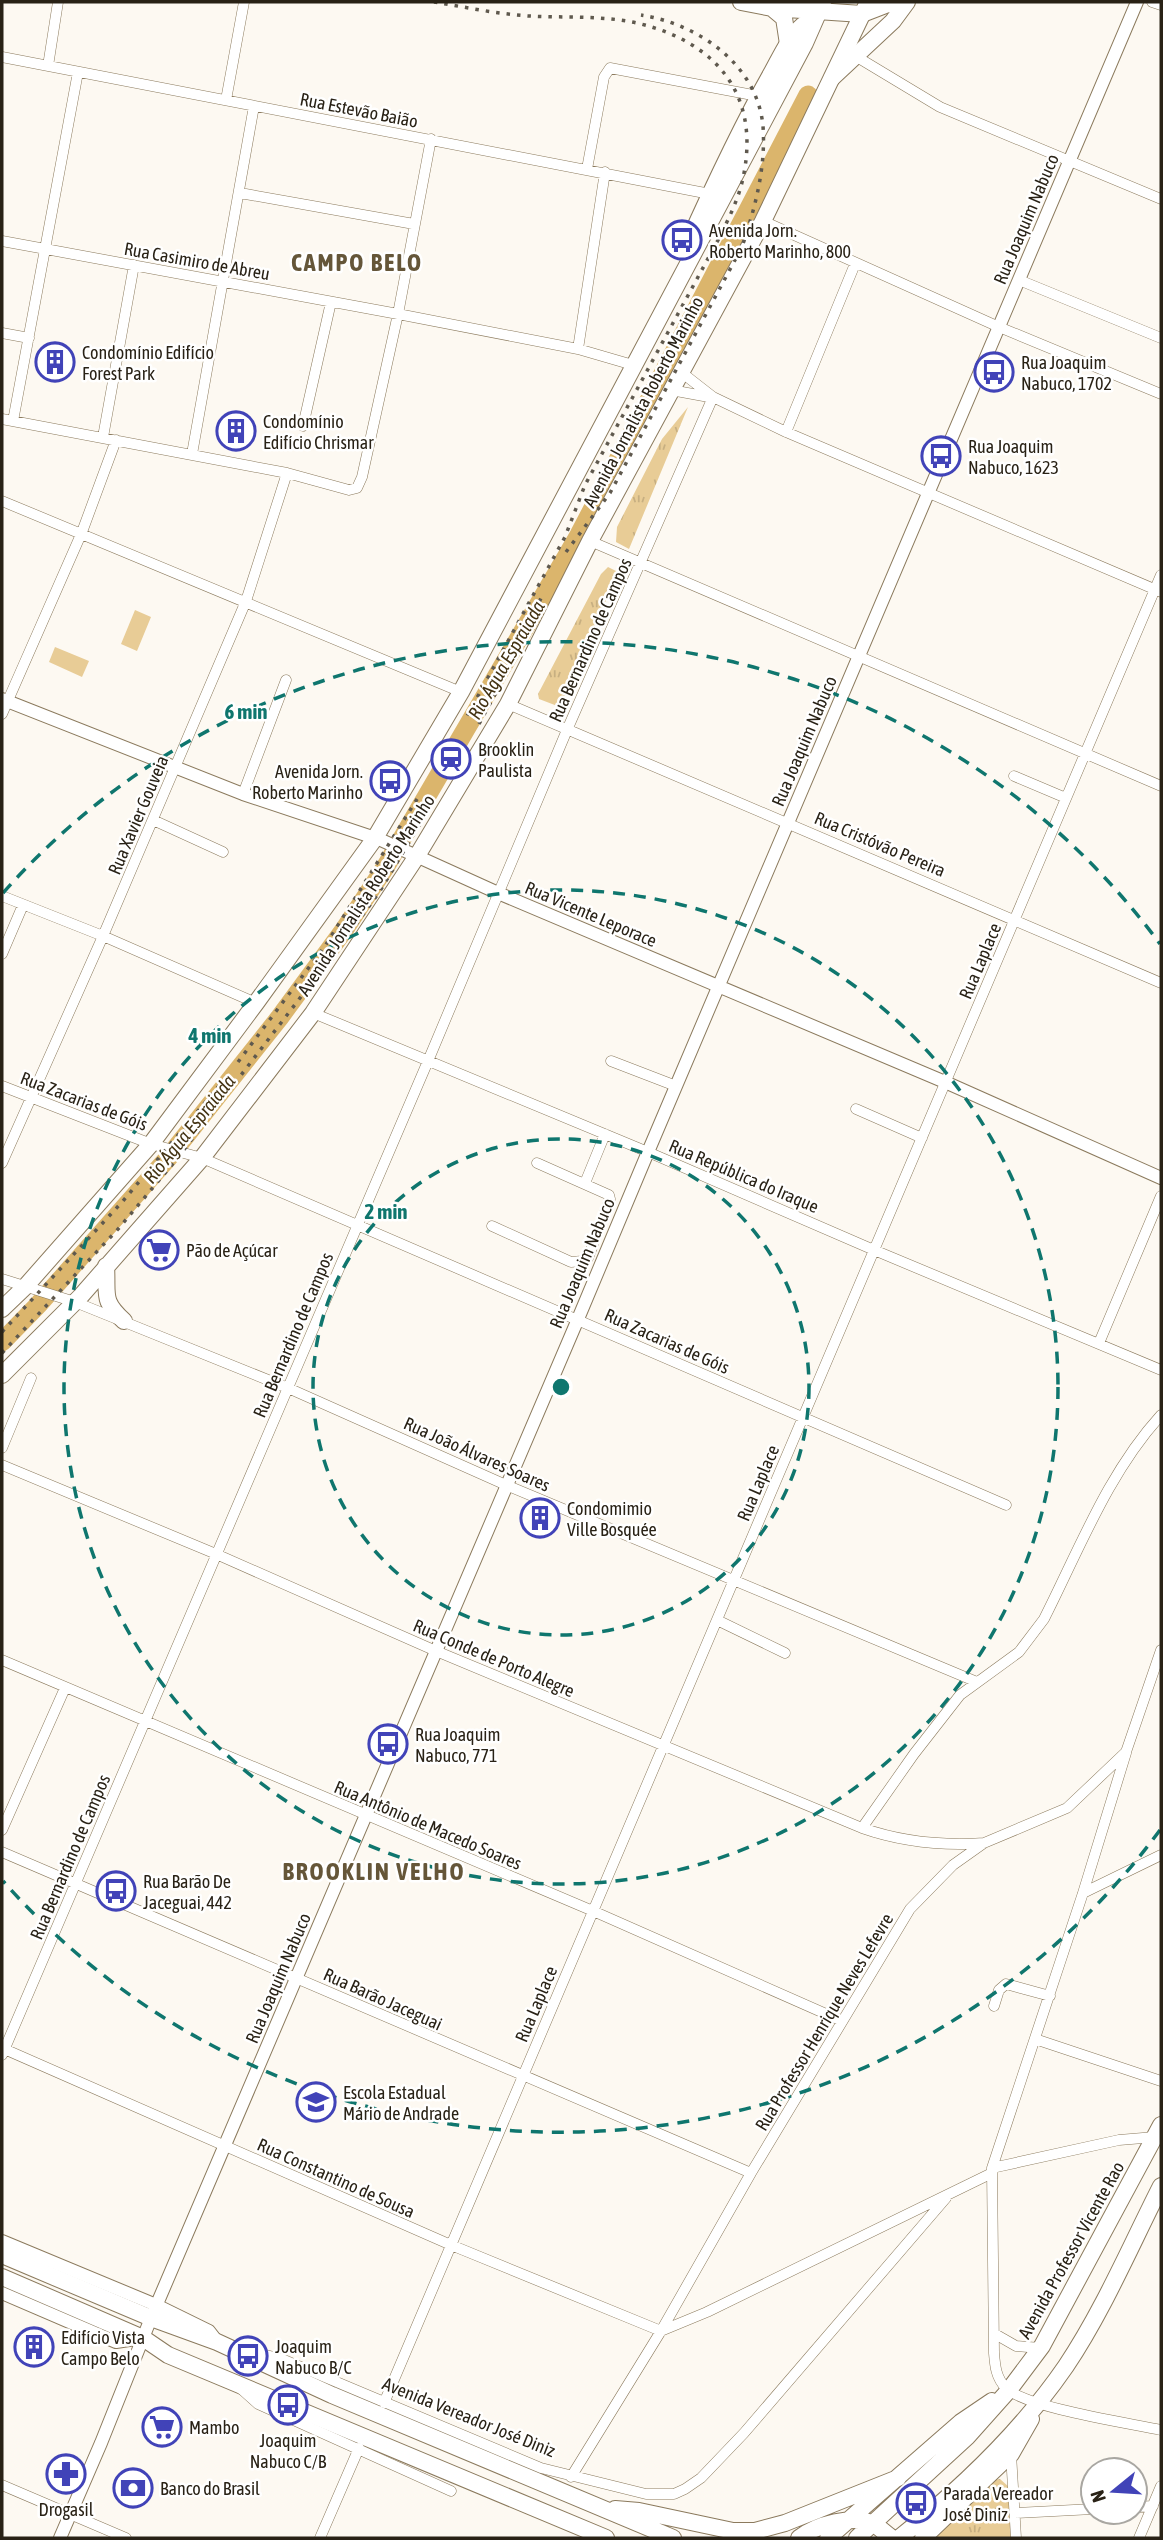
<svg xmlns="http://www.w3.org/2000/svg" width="1163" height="2540" font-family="'Asap Condensed',sans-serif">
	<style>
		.grass { fill: #e8cc96 }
		.park { fill: url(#park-tufts) }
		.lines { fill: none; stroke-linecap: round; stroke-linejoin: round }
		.river { stroke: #dbb56c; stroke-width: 19 }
		.minor-casing { stroke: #8b7a5d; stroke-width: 11 }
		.tertiary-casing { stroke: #8b7a5d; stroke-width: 14 }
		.primary-casing { stroke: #8b7a5d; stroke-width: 18 }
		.trunk-casing { stroke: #8b7a5d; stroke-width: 18 }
		.minor { stroke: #fff; stroke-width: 10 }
		.tertiary { stroke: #fff; stroke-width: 12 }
		.primary { stroke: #fff; stroke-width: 16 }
		.trunk { stroke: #fff; stroke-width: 16 }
		.rail { stroke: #5f594e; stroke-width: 3.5; stroke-dasharray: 3.5 7; stroke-linecap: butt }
		.ring { fill: none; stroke: #0f766e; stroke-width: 3.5; stroke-dasharray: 12 9 }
		.labels { text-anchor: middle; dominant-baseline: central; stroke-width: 5; stroke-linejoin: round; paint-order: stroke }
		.street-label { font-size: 18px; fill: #292216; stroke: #fff }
		.poi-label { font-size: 18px; fill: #292216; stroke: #fff; text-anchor: start }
		.water-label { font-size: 19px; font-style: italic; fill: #443313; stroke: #fff }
		.district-label { font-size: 24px; font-weight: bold; letter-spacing: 2px; fill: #655639; stroke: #fff }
		.centre { fill: #0f766e; stroke: #fff; stroke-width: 3.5 }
		.ring-label { font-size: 21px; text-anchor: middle; font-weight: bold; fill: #0f766e; stroke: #fff; stroke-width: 5; stroke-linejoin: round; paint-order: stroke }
	</style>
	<defs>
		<pattern id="park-tufts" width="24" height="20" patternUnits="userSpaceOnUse" patternTransform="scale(1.75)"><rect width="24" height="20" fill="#e8cc96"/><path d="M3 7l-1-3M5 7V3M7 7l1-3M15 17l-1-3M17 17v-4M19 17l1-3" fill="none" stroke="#c7af81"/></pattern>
	</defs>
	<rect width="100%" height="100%" fill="#fdf9f2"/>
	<path class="grass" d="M 135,610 L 151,617 L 137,651 L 121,644 Z
		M 55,647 L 89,661 L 82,677 L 49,662 Z"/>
	<path class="park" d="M 688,407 L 629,549 L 616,542 L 617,527 L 662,439 Z
		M 608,567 L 616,571 L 616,577 L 560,707 L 539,699 L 538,694 L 601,574 Z
		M 1000,2479 L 1009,2487 L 1012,2538 L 934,2538 L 994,2480 Z"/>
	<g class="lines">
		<path class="river" d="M 2,1342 L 38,1305 L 168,1158 L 280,1017 L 344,930 L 386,866 L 579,535 L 808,95"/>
		<g class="minor-casing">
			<path id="minor" d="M 1152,2 L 1161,5
				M 852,54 L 940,107 L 1161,199
				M 2,57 L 710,194
				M 48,66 L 58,2
				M 226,100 L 244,2
				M 587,169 L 604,77 L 610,68 L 758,96
				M 240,193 L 414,224
				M 763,221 L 999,327 L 1161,394
				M 2,241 L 398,314 L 578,349 L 633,365
				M 1019,280 L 1161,338
				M 2,333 L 29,338
				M 578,349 L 605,172
				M 681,372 L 713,397 L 786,432 L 1161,592
				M 671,390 L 709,397
				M 2,419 L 287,473 L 349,490 L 357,488 L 362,477 L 398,314 L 431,139
				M 13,421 L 78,72
				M 303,426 L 331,302
				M 786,432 L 855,264
				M 103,437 L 134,265
				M 192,454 L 254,106
				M 2,501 L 461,692
				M 590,541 L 1161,786
				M 508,704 L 1161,983
				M 2,714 L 82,532 L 116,440
				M 1014,776 L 1066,798
				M 243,794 L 286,680
				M 153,820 L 223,852
				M 2,896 L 103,936 L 256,1003
				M 2,954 L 23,905
				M 313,1013 L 648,1152 L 874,1250 L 1161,1370
				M 611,1061 L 676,1086
				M 2,1086 L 151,1144 L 202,1158 L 1006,1505
				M 856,1109 L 922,1138
				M 2,1163 L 103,936 L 246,601 L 287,473
				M 585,1183 L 605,1134
				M 492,1226 L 571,1262 L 583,1261 L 588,1258 L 610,1199 L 609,1195 L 537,1163
				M 2,1279 L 75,1302 L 288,1388 L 506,1485 L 977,1682
				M 1099,1343 L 1161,1196
				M 2,1448 L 31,1378
				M 2,1465 L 216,1554 L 436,1651 L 862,1828 C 902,1842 941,1846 984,1843
				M 717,1620 L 785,1653
				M 2,1660 L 593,1911 L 842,2021
				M 1126,1753 L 1083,1893 L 992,2168 L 994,2353 C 995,2366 996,2378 1006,2388 C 1027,2408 1129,2423 1161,2430
				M 862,1828 L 914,1754 L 960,1695 L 1019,1652 L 1044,1619 C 1079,1550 1108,1473 1161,1415
				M 2,1830 L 65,1688
				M 2,1852 L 751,2173
				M 1083,1893 L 1161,1855
				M 994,2006 L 999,1990 L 1006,1984 L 1050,1996
				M 1035,2039 L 1161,2081
				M 2,2048 L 451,2245 L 661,2331 L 707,2312 L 990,2174
				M 2,2055 L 428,1061 L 567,730 L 713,397
				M 992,2168 L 1119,2140 L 1155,2137
				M 995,2334 L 1016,2346 L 1040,2348
				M 250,2354 L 262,2354 L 282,2359 L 541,2468 L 646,2494 L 674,2494 L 685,2489 L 701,2478 L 744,2433 L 946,2198
				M 239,2387 L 258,2404 L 451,2491
				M 384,2403 L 1161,575
				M 1011,2454 L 1016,2538
				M 571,2477 L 661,2331 L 751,2173 L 910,1909 L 953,1865 L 984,1843 L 1067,1808 L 1126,1752 L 1161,1650
				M 2,2485 L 126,2538
				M 1135,2507 L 1153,2506
				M 1015,2513 L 1093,2509
				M 320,2538 L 359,2448
				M 1139,2538 L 1161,2486"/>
		</g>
		<g class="tertiary-casing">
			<path id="tertiary" d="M 2,699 L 243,794 L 381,840 L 498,893 L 945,1082 L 1161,1178
				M 2,2241 L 156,2305 L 209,2331 L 216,2340
				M 2,2293 L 116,2342 L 142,2338
				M 60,2538 L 101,2443 L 151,2318 L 578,1319 L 648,1152 L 1137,2"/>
		</g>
		<g class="primary-casing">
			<path id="primary" d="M 687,245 C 713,187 740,129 771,74 C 780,58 789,37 803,25 L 813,25
				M 106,1266 C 108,1295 101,1300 124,1321
				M 2,1309 L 25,1287 L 151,1144 L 256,1003 L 375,838 L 461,692 L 805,43 L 823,2
				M 2,1375 L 80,1297 L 202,1158 L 313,1013 L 417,856 L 508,704 L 590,541 L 763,221 L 868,2
				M 2,2255 L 151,2318 L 217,2342 L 332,2395 L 673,2538
				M 2,2277 L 143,2338 L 168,2355 L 606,2538
				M 615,2509 L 639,2511 L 733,2531 L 755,2531 L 785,2523 L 898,2478
				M 799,2538 C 816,2525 853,2514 874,2524 C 880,2528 886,2534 892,2538
				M 828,2538 L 961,2422 L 992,2401
				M 857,2538 L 968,2436 L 1009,2390 L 1042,2346 L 1161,2125
				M 899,2538 C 962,2488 1020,2433 1066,2366 C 1103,2311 1131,2245 1161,2186
				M 923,2538 L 1011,2454 L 1031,2419"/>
		</g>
		<g class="trunk-casing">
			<path id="trunk" d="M 741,2 L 772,8 L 862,14 L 893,2
				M 772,8 L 784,18 L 788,44
				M 832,78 L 893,21 L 907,2"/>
		</g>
		<use href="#minor" class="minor"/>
		<use href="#tertiary" class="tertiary"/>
		<use href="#primary" class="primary"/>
		<use href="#trunk" class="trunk"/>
		<path class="rail" d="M 434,2 C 465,7 497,14 529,16 C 566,18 605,15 641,24 C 716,43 759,94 744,173 C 740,197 728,220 717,242 L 585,485 L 565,537 L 467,716
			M 566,552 L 610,493 L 742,247 C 755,208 766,168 763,126 C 757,64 698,24 641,15
			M 479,724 L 512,663 L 541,598
			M 238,1062 L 325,946 L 419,796
			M 2,1332 L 123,1201 L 223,1081
			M 2,1353 L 119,1228 L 176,1160 L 349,934 L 380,891 L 433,802"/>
	</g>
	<g class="ring">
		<circle cx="561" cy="1387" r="248"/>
		<circle cx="561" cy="1387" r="497"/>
		<path d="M1160 1830A745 745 0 0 1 3 1881M3 893A745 745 0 0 1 1160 944"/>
	</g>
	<defs>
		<g id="bus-ring" transform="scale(2.0125)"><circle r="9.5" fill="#fff" stroke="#4143b8" stroke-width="1.5"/><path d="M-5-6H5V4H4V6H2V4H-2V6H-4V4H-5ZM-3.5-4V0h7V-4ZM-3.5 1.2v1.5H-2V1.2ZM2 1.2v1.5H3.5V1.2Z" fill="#4143b8"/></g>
		<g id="building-ring" transform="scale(2.0125)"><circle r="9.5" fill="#fff" stroke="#4143b8" stroke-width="1.5"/><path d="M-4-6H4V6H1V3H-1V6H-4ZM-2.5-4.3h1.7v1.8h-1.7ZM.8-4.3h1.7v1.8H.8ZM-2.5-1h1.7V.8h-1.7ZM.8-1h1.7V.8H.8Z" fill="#4143b8"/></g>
		<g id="station-ring" transform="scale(2.0125)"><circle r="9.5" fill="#fff" stroke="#4143b8" stroke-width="1.5"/><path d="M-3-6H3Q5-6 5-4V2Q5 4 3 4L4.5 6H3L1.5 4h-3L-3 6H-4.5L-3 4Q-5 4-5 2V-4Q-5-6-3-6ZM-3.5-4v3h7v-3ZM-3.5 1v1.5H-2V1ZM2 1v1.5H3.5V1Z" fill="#4143b8"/></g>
		<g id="supermarket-ring" transform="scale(2.0125)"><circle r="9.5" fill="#fff" stroke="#4143b8" stroke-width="1.5"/><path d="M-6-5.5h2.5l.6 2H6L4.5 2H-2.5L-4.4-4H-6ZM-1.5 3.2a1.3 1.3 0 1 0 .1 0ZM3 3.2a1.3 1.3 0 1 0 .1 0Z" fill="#4143b8"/></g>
		<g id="school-ring" transform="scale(2.0125)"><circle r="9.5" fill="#fff" stroke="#4143b8" stroke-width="1.5"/><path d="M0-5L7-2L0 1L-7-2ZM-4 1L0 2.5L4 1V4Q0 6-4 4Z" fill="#4143b8"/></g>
		<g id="pharmacy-ring" transform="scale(2.0125)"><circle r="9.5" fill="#fff" stroke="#4143b8" stroke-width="1.5"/><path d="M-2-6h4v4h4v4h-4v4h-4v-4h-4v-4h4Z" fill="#4143b8"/></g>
		<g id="bank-ring" transform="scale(2.0125)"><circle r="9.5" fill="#fff" stroke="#4143b8" stroke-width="1.5"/><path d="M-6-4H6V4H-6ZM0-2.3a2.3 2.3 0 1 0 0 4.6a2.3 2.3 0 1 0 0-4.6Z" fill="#4143b8"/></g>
	</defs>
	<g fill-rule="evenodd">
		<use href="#bus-ring" x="682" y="240"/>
		<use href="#building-ring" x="55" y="362"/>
		<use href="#bus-ring" x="994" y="372"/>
		<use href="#building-ring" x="236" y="431"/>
		<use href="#bus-ring" x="941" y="456"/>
		<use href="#station-ring" x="451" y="759"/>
		<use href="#bus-ring" x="390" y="781"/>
		<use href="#supermarket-ring" x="159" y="1250"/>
		<use href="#building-ring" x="540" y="1518"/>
		<use href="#bus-ring" x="388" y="1744"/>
		<use href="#bus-ring" x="116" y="1891"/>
		<use href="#school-ring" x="316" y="2102"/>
		<use href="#building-ring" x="34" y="2347"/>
		<use href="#bus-ring" x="248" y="2356"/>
		<use href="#bus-ring" x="288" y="2405"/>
		<use href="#supermarket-ring" x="162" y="2427"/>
		<use href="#pharmacy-ring" x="66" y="2474"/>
		<use href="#bank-ring" x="133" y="2488"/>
		<use href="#bus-ring" x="916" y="2503"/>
	</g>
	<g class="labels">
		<g class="street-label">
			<text transform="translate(359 110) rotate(11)">Rua Estevão Baião</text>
			<text transform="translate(1026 219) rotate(-67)">Rua Joaquim Nabuco</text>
			<text transform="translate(197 261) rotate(10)">Rua Casimiro de Abreu</text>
			<text transform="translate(643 402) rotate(-62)">Avenida Jornalista Roberto Marinho</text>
			<text transform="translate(590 640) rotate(-66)">Rua Bernardino de Campos</text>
			<text transform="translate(804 741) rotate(-67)">Rua Joaquim Nabuco</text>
			<text transform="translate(138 815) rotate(-67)">Rua Xavier Gouveia</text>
			<text transform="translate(880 844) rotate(23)">Rua Cristóvão Pereira</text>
			<text transform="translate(366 895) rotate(-57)">Avenida Jornalista Roberto Marinho</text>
			<text transform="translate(591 914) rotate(23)">Rua Vicente Leporace</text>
			<text transform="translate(980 961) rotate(-67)">Rua Laplace</text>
			<text transform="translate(84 1101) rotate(21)">Rua Zacarias de Góis</text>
			<text transform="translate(744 1176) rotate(23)">Rua República do Iraque</text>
			<text transform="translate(582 1263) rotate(-67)">Rua Joaquim Nabuco</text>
			<text transform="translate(293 1335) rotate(-67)">Rua Bernardino de Campos</text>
			<text transform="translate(667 1341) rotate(24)">Rua Zacarias de Góis</text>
			<text transform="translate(477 1454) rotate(24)">Rua João Álvares Soares</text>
			<text transform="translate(758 1483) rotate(-67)">Rua Laplace</text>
			<text transform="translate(494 1658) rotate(23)">Rua Conde de Porto Alegre</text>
			<text transform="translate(428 1825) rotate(23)">Rua Antônio de Macedo Soares</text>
			<text transform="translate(70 1857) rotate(-67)">Rua Bernardino de Campos</text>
			<text transform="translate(278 1978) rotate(-67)">Rua Joaquim Nabuco</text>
			<text transform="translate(383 1999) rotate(24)">Rua Barão Jaceguai</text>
			<text transform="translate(536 2004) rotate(-67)">Rua Laplace</text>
			<text transform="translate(824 2022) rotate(-59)">Rua Professor Henrique Neves Lefevre</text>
			<text transform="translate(336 2178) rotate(24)">Rua Constantino de Sousa</text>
			<text transform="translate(1071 2250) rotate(-61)">Avenida Professor Vicente Rao</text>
			<text transform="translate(469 2417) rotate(22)">Avenida Vereador José Diniz</text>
		</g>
		<g class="poi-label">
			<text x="709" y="230">Avenida Jorn.<tspan x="709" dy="21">Roberto Marinho, 800</tspan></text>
			<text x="82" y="352">Condomínio Edifício<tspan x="82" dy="21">Forest Park</tspan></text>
			<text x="1021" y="362">Rua Joaquim<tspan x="1021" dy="21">Nabuco, 1702</tspan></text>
			<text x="263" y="421">Condomínio<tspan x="263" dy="21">Edifício Chrismar</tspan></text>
			<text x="968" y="446">Rua Joaquim<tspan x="968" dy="21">Nabuco, 1623</tspan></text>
			<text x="478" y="749">Brooklin<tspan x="478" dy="21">Paulista</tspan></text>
			<text x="363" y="771" text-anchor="end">Avenida Jorn.<tspan x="363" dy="21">Roberto Marinho</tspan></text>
			<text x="186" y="1250">Pão de Açúcar</text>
			<text x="567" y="1508">Condomimio<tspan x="567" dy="21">Ville Bosquée</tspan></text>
			<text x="415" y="1734">Rua Joaquim<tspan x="415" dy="21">Nabuco, 771</tspan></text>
			<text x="143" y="1881">Rua Barão De<tspan x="143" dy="21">Jaceguai, 442</tspan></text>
			<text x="343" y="2092">Escola Estadual<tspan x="343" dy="21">Mário de Andrade</tspan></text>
			<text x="61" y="2337">Edifício Vista<tspan x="61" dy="21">Campo Belo</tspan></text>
			<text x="275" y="2346">Joaquim<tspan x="275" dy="21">Nabuco B/C</tspan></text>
			<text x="189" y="2427">Mambo</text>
			<text x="288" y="2440" text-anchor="middle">Joaquim<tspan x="288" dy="21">Nabuco C/B</tspan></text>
			<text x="160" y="2488">Banco do Brasil</text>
			<text x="943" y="2493">Parada Vereador<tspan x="943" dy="21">José Diniz</tspan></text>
			<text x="66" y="2509" text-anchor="middle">Drogasil</text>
		</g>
		<g class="water-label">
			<text transform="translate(506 660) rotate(-60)">Rio Água Espraiada</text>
			<text transform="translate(189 1129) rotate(-51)">Rio Água Espraiada</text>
		</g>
		<g class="district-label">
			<text x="357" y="262">CAMPO BELO</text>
			<text x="374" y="1871">BROOKLIN VELHO</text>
		</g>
	</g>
	<circle cx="561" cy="1387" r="10" class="centre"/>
	<g class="ring-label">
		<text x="246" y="719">6 min</text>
		<text x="210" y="1043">4 min</text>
		<text x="386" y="1219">2 min</text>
	</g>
	<rect width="1163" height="2540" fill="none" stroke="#292216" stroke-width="7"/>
	<g transform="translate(1114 2491) rotate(252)"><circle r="33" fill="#ffffff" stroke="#a9a7a2" stroke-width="2"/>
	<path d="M0-5L12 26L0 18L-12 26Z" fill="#4143b8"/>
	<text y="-10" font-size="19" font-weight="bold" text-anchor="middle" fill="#292216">N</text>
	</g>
</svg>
